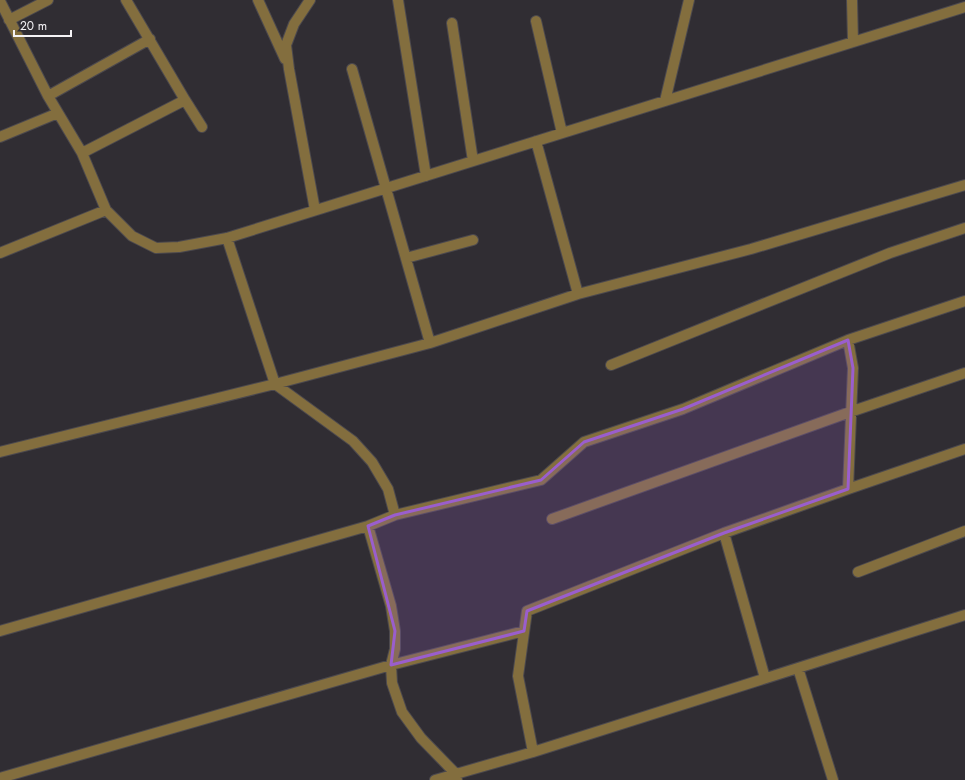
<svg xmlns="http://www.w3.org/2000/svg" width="965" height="780" font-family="Jost,sans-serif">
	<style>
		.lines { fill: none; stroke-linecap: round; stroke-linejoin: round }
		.street-casing { stroke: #4c494e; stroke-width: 12 }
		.street { stroke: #836e3e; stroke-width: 10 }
		.marked { fill: #9a5ecd; fill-opacity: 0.2; stroke: #9a5ecd; stroke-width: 3; stroke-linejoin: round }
	</style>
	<rect width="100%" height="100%" fill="#302d33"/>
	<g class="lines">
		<g class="street-casing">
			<path id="street" d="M 126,0 L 185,100 L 202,127
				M 258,0 L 285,59
				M 310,0 L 294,24 L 286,45 L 289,69 L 315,210
				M 398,0 L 426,176
				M 852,0 L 853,42
				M 0,1 L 48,96 L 82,153 L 106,210 L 132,236 L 156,248 L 179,247 L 227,238 L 965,7
				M 9,20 L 48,0
				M 536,21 L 562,133
				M 452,23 L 473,161
				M 352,69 L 430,343
				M 48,96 L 150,39
				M 665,101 L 689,0
				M 0,137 L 58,113
				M 536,141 L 578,294
				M 82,153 L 185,100
				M 227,238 L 275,384 L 353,441 L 372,462 L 388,489 L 395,515
				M 0,253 L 106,210
				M 406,258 L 473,240
				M 611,365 L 890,253 L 965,228
				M 0,452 L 275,384 L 430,343 L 578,294 L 751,249 L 965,185
				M 848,489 L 965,449
				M 552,519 L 850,412 L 965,373
				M 368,526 L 391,606 L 395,631 L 395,649 L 391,665 L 392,683 L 402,712 L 421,738 L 456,774 L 435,780
				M 724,533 L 765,678
				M 858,572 L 965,531
				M 0,631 L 368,526 L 395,515 L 541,480 L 584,442 L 683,409 L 848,340 L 965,301
				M 798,668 L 833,780
				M 533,752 L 518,676 L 527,611 L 724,533 L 848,489 L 853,368 L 848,340
				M 0,778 L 391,665 L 524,631
				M 457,780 L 456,774 L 533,752 L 965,615"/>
		</g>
		<use href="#street" class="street"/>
	</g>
	<path class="marked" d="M 848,340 L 853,368 L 848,489 L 724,533 L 527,611 L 524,631 L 391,665 L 395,631 L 368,526 L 395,515 L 541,480 L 584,442 L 683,409 Z"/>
	<path d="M14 30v6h57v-6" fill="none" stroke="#f5f3f6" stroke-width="2"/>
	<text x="20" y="30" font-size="12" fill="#f5f3f6" stroke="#302d33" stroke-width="3" paint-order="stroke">20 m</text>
</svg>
